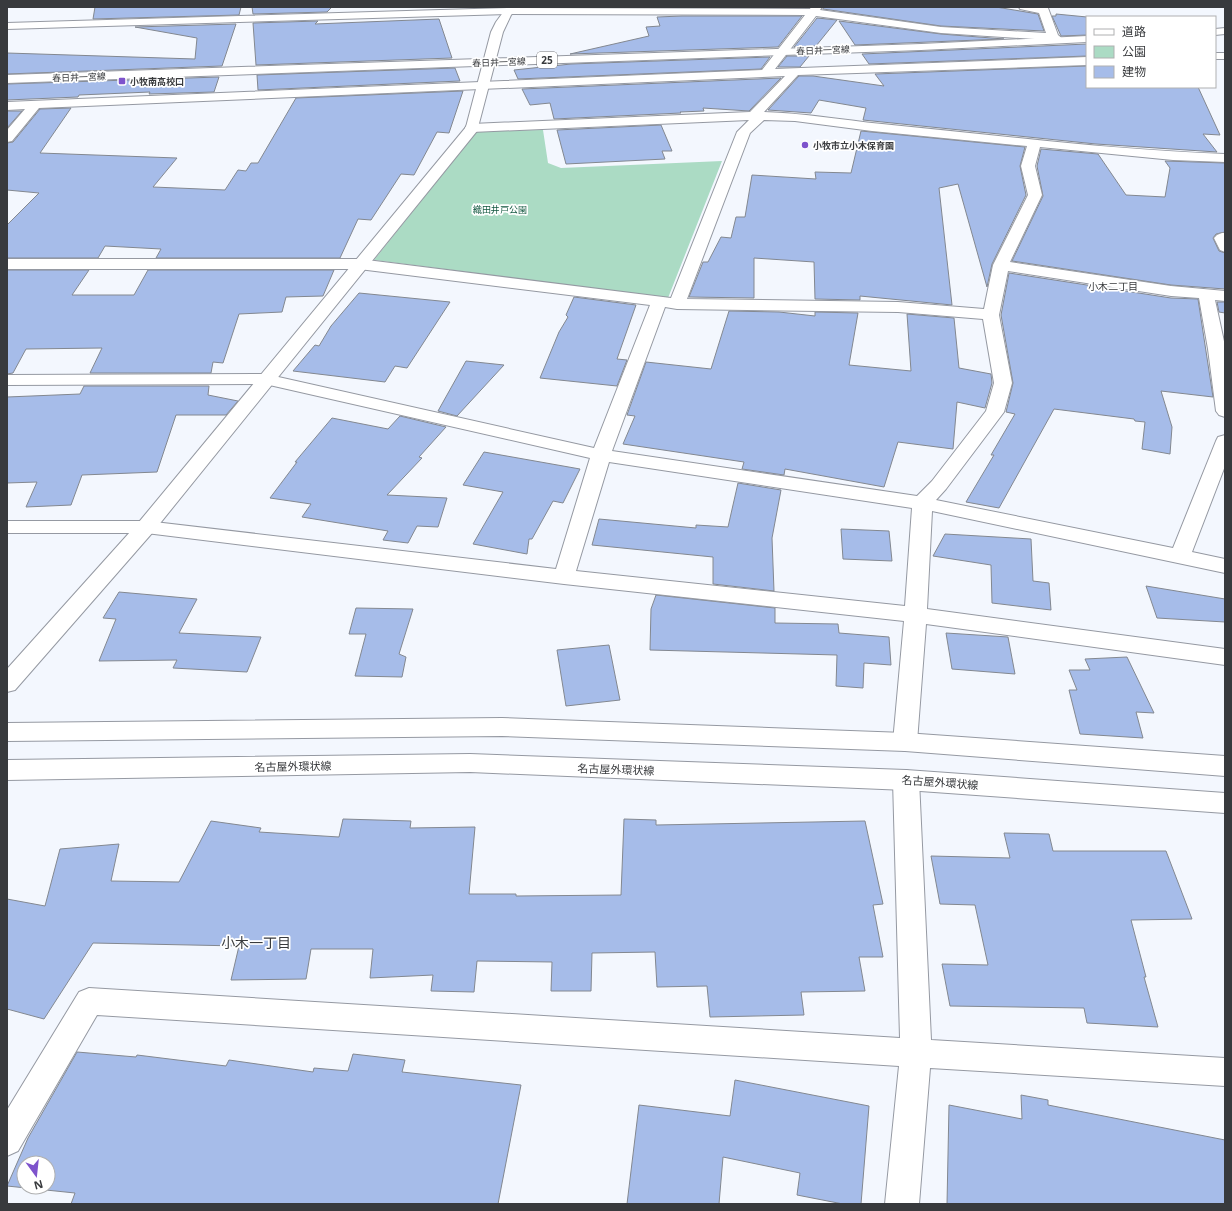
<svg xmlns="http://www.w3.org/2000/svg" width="1232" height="1211" font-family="'Noto Sans','Noto Sans JP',sans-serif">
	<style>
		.green { fill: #abdbc4 }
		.building { fill: #a6bce9; stroke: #838890; fill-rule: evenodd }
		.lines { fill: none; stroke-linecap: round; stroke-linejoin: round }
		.minor-casing { stroke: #9599a2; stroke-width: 2 }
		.tertiary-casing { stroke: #9599a2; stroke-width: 2 }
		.secondary-casing { stroke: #9599a2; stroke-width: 2 }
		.primary-casing { stroke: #9599a2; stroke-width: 2 }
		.minor { fill: #fff; fill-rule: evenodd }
		.tertiary { fill: #fff; fill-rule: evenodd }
		.secondary { fill: #fff; fill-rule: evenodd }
		.primary { fill: #fff; fill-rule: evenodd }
		.poi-dot { fill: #7e53cc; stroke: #fff; stroke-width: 1.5 }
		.labels { text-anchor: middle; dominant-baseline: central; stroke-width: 3.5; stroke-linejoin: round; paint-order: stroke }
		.far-street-label { font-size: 9px; fill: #383a3d; stroke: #fff }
		.far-poi-label { font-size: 9px; font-weight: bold; fill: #383a3d; stroke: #fff; text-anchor: start }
		.far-park-label { font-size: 9px; fill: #10563e; stroke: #fff }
		.shield { fill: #fff; stroke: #747577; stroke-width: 1 }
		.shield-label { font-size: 10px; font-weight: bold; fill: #383a3d }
		.far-neighbourhood-label { font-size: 10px; fill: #383a3d; stroke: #fff }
		.street-label { font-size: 11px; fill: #383a3d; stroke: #fff }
		.near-neighbourhood-label { font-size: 14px; fill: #383a3d; stroke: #fff }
	</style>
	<rect width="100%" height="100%" fill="#f3f7fe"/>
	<path class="green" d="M 543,130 L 548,163 L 561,168 L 722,161 L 668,298 L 374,260 L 477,131 Z"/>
	<path class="building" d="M 95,7 L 241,7 L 239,15 L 93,19 Z
		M 252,7 L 332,7 L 327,12 L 253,14 Z
		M 823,7 L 996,7 L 1038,14 L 1044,31 L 941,26 L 823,9 Z
		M 1056,14 L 1087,17 L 1087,35 L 1061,36 L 1052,16 L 1056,16 Z
		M 682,16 L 802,16 L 778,47 L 570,54 L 649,36 L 646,27 L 660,26 L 657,17 Z
		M 817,18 L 837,20 L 816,46 L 794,47 Z
		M 439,19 L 452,58 L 256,65 L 253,23 L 318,21 L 315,24 Z
		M 839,21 L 941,34 L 1004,39 L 855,45 Z
		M 236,24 L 222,66 L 7,74 L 7,53 L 195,59 L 197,38 L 135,27 Z
		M 1087,44 L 1087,56 L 869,64 L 862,54 Z
		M 787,56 L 809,56 L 800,67 L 778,67 Z
		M 770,57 L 761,69 L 518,79 L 514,70 L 571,64 Z
		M 1087,66 L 1087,87 L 1198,87 L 1220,135 L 1203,134 L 1217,152 L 1096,144 L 863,120 L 866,108 L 819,100 L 811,113 L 768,110 L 799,76 L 813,76 L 884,86 L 875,74 Z
		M 455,68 L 460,81 L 258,90 L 257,75 Z
		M 219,77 L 214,92 L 149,94 L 150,92 L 79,95 L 78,97 L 7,100 L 7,84 Z
		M 781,78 L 749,111 L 703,108 L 704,111 L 680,112 L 681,113 L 554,119 L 550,103 L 530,105 L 522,89 Z
		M 463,91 L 449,133 L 437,132 L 414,175 L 401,174 L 371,220 L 358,219 L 340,258 L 156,258 L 161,249 L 105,246 L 98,258 L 7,258 L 7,225 L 39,193 L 7,190 L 7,143 L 13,142 L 40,109 L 71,108 L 40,153 L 177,158 L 153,187 L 225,190 L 238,170 L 246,171 L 251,163 L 258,163 L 296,98 Z
		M 7,111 L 22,111 L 7,128 Z
		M 661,125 L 672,151 L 662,151 L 665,159 L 566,164 L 557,130 Z
		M 861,131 L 1025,147 L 1020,166 L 1026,195 L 992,264 L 987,287 L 958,184 L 939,188 L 952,305 L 860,296 L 860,300 L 815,299 L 814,262 L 754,258 L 754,298 L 689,297 L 703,262 L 708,262 L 721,237 L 731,238 L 736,217 L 745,217 L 752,175 L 816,179 L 815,172 L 851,173 Z
		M 1041,149 L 1098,154 L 1126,195 L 1165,197 L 1170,168 L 1165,161 L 1225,163 L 1225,232 L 1216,234 L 1213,238 L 1219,251 L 1225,253 L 1225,289 L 1171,285 L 1012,261 L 1043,196 L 1037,166 Z
		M 7,270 L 89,270 L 72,295 L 134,295 L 148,270 L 334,270 L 323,296 L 286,297 L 282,312 L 239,314 L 223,363 L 213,362 L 211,373 L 90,373 L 102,348 L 26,349 L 13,373 L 7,374 Z
		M 1009,273 L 1171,298 L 1198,299 L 1213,397 L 1161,391 L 1172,427 L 1170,454 L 1142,449 L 1145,422 L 1135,421 L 1134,419 L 1054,409 L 999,508 L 966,502 L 994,455 L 991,455 L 1015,414 L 1006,412 L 1013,383 L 1001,315 Z
		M 359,293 L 450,302 L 407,368 L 395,366 L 385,382 L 293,371 L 315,345 L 319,346 L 331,326 Z
		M 574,297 L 636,305 L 617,359 L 627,360 L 617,386 L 540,378 L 559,332 L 568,317 L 566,315 Z
		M 1217,302 L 1225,302 L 1225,313 L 1219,312 Z
		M 729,311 L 779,312 L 815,316 L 815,312 L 858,313 L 849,365 L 911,371 L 907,314 L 954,318 L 959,368 L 991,374 L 992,383 L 985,408 L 957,402 L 953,449 L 898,442 L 884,487 L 785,469 L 784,475 L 742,469 L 744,462 L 623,444 L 635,416 L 627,415 L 646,362 L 711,369 Z
		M 466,361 L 504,365 L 457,416 L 438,411 Z
		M 84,386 L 209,386 L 208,395 L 238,401 L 226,415 L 176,415 L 157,472 L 82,475 L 71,505 L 26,507 L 37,482 L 7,483 L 7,397 L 80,394 Z
		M 400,416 L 446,427 L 419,457 L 422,458 L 387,495 L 447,498 L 438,527 L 417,526 L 408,543 L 383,540 L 388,531 L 302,517 L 311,504 L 270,498 L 297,462 L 295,462 L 332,418 L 388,429 Z
		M 484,452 L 580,469 L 563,503 L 553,501 L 532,539 L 529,539 L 527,554 L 473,544 L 503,492 L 463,485 Z
		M 738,483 L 781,490 L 772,538 L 774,591 L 713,584 L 713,557 L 592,545 L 599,519 L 696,528 L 696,525 L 728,527 Z
		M 841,529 L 889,531 L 892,561 L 843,559 Z
		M 945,534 L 1031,539 L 1033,581 L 1049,583 L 1051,610 L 992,603 L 991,565 L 933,556 Z
		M 1146,586 L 1225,599 L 1225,622 L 1157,618 Z
		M 119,592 L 197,599 L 179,633 L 261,637 L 247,672 L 173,668 L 177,660 L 99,661 L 116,619 L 103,618 Z
		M 656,595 L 775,608 L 775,623 L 838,624 L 839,633 L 889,637 L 891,665 L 864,663 L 863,688 L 836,686 L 837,655 L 650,650 L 651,609 Z
		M 356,608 L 413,609 L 399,654 L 406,657 L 402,677 L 355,676 L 366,634 L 349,634 Z
		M 946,633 L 1008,637 L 1015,674 L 952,669 Z
		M 609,645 L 620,700 L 566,706 L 557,650 Z
		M 1127,657 L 1154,713 L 1136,712 L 1143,738 L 1080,734 L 1069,690 L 1077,690 L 1069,670 L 1090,670 L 1085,659 Z
		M 343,819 L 411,821 L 410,828 L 475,827 L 469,894 L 516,894 L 516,896 L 621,895 L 624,819 L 656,820 L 656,825 L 865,821 L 883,904 L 873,905 L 883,957 L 859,957 L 865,991 L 801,992 L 804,1015 L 710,1017 L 707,986 L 657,987 L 655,952 L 592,953 L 591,991 L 551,991 L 552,962 L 477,961 L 474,992 L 431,991 L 433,975 L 370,978 L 373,949 L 311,949 L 306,979 L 231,980 L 239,946 L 93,943 L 44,1019 L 7,1009 L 7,899 L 45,906 L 60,849 L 119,844 L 111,881 L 179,882 L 211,821 L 261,828 L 259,832 L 339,837 Z
		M 1004,833 L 1049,834 L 1053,851 L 1166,851 L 1192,919 L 1131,920 L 1146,977 L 1144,977 L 1158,1027 L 1087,1023 L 1084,1008 L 950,1006 L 942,964 L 988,965 L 975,905 L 940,904 L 931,856 L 1010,858 Z
		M 77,1052 L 136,1057 L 137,1055 L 226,1066 L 229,1060 L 313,1072 L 314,1068 L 348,1071 L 353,1054 L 405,1060 L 402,1072 L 521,1085 L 498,1204 L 71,1204 L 75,1193 L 7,1186 L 28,1138 ZM 24,1163 L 48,1163 L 48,1187 L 24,1187 Z
		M 735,1080 L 869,1106 L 861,1204 L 843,1204 L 797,1195 L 800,1173 L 723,1157 L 719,1204 L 627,1204 L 639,1105 L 730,1116 Z
		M 1021,1095 L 1048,1100 L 1048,1105 L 1225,1140 L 1225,1204 L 947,1204 L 949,1105 L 1022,1119 Z"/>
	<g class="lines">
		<g class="minor-casing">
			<path id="minor" d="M 811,7 L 822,7 L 820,10 L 941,27 L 1046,33 L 1039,13 L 1020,9 L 1019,7 L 1048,8 L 1058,35 L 1065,41 L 1063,43 L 1055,43 L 1050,40 L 941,33 L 816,16 L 775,69 L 1087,57 L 1087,65 L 798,75 L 764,112 C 804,113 842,120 882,124 C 996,135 1110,150 1225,154 L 1225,162 L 1173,160 L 1040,147 L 1035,166 L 1042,195 L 1010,262 L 1171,286 L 1225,291 L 1225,301 L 1215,300 L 1225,346 L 1225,417 L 1219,415 L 1216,411 L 1208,349 L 1199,298 L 1171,296 L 1008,271 L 999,315 L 1012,383 L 1004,412 L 946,489 L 936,500 L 1173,548 L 1216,441 L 1218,437 L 1225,435 L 1225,466 L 1192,552 L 1225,559 L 1225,573 L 932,511 L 927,609 L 1225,649 L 1225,665 L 926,624 L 917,742 L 914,748 L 905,751 L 896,748 L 893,742 L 904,621 L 564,584 L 146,533 L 7,533 L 7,521 L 146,521 L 556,569 L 590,458 L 265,384 L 7,385 L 7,375 L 265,374 L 594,448 L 650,305 L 359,269 L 7,269 L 7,259 L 359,259 L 671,298 L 737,132 L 749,120 L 472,132 L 467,131 L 465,128 L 467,125 L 472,124 L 750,112 L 785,76 L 39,108 L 12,141 L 7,142 L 7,130 L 25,109 L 7,110 L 7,102 L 762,70 L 805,15 L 508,14 L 7,29 L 7,23 L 508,8 L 810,9 ZM 764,120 L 795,121 L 872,131 L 1027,146 L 1021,166 L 1028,195 L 993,265 L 984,309 L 898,302 L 687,299 L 750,133 ZM 665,307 L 677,309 L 898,312 L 983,319 L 994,383 L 986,411 L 932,481 L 917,496 L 612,451 ZM 609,462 L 912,508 L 905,606 L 576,571 Z
				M 1215,53 L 1225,53 L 1225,59 L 1215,59 Z
				M 1222,233 L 1225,233 L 1225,252 L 1220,250 L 1214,238 L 1217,235 Z
				M 906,770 L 915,773 L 919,780 L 931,1040 L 1225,1058 L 1225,1086 L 930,1068 L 919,1204 L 885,1204 L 899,1066 L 97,1015 L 18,1151 L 7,1156 L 7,1110 L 79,992 L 89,988 L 900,1038 L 893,780 L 897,773 Z"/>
		</g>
		<g class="tertiary-casing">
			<path id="tertiary" d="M 507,7 L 518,7 L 511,15 L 503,32 L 477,131 L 153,532 L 15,690 L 7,692 L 7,669 L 139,522 L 466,127 L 491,32 L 496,22 Z"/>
		</g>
		<g class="secondary-casing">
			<path id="secondary" d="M 502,718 L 905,733 L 1225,756 L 1225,776 L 905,751 L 502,736 L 7,741 L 7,723 Z
				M 470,754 L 906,770 L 1225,793 L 1225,813 L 906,790 L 470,772 L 7,780 L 7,760 Z"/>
		</g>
		<g class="primary-casing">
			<path id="primary" d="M 1225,28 L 1225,34 L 1215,35 L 1215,29 Z
				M 1087,36 L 1087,42 L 921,50 L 7,83 L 7,75 L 921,44 Z"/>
		</g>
		<use href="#minor" class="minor"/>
		<use href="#tertiary" class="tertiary"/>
		<use href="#secondary" class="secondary"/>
		<use href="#primary" class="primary"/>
	</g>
	<g class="poi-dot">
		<rect x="118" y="77" width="8" height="8" rx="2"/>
		<circle cx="805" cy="145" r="4"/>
	</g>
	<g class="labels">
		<g class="far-street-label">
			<text transform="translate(823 50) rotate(-2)">春日井一宮線</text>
			<text transform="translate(499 62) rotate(-2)">春日井一宮線</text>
			<text transform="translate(79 77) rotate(-2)">春日井一宮線</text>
		</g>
		<g class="far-poi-label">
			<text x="130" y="81">小牧南高校口</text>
			<text x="813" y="145">小牧市立小木保育園</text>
		</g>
		<g class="far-park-label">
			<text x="500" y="209">織田井戸公園</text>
		</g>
		<rect class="shield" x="537" y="52" width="20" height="16" rx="3"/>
		<g class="shield-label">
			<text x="547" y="60">25</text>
		</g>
		<g class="far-neighbourhood-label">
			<text x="1113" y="286">小木二丁目</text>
		</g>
		<g class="street-label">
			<text transform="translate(293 766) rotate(-1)">名古屋外環状線</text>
			<text transform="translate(616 769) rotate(2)">名古屋外環状線</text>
			<text transform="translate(940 782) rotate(4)">名古屋外環状線</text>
		</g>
		<g class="near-neighbourhood-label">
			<text x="256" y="942">小木一丁目</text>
		</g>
	</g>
	<rect width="1232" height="1211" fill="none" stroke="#383a3d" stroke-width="16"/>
	<rect x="1086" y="16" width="130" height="72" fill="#ffffff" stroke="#afb0b1"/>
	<rect x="1094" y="29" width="20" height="6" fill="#ffffff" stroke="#afb0b1"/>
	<text x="1122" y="36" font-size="12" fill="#383a3d">道路</text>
	<rect x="1094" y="46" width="20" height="12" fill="#abdbc4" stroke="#afb0b1"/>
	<text x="1122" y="56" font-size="12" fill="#383a3d">公園</text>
	<rect x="1094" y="66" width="20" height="12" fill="#a6bce9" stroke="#afb0b1"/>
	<text x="1122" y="76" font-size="12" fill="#383a3d">建物</text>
	<g transform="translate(36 1175) rotate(165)"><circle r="19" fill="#ffffff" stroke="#afb0b1"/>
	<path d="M0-3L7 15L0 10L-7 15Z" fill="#7e53cc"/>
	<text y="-6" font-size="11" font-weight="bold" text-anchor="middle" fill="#383a3d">N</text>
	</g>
</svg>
